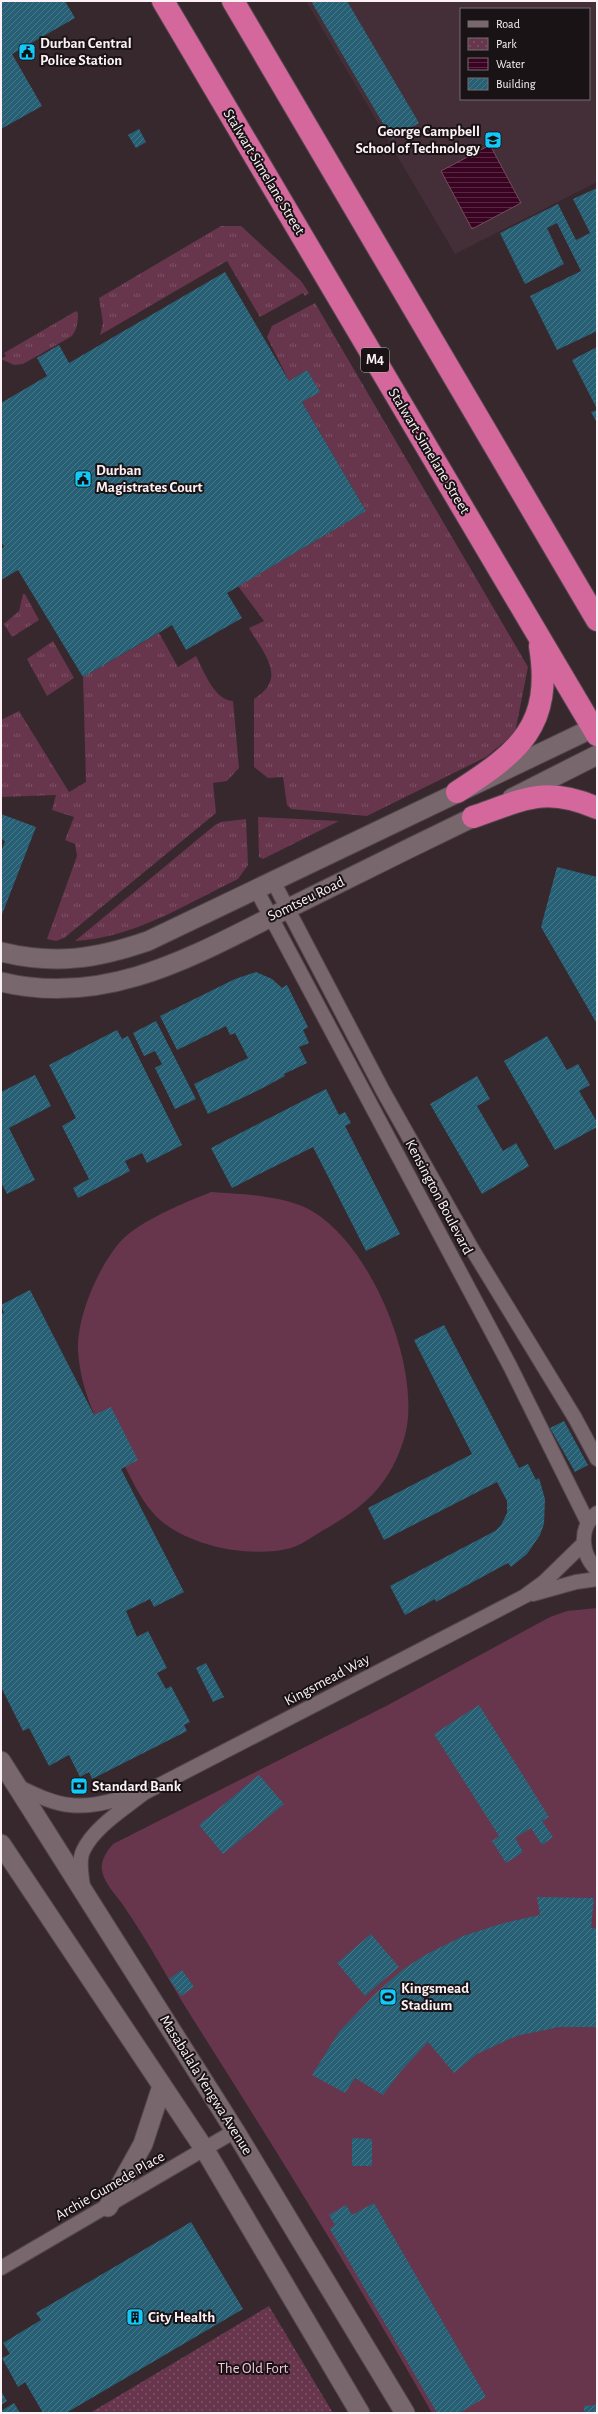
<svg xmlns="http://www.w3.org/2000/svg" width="598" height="2414" font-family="'Alegreya Sans',sans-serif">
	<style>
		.built { fill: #442e37; fill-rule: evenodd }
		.grass { fill: url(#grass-tufts) }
		.park { fill: url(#park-dots) }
		.pitch { fill: #67354c }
		.water { fill: url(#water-rules); stroke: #744b61 }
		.building { fill: url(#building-hatch) }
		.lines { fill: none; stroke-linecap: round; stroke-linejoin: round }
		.minor-casing { stroke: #53464c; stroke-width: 16 }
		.secondary-casing { stroke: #53464c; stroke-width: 21 }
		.trunk-casing { stroke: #53464c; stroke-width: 24 }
		.minor { stroke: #79676e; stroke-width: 14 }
		.secondary { stroke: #79676e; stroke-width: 19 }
		.trunk { stroke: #d4679b; stroke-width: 22 }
		.labels { text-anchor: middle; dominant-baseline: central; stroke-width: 4; stroke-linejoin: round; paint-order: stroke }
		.shield { fill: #1a1316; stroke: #b8afb3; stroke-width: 1 }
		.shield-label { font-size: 14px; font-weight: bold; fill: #fcf2f6 }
		.poi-label { font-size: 15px; font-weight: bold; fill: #fcf2f6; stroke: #1a1316; text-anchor: start }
		.street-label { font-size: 15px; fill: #fcf2f6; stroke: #1a1316 }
		.park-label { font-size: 15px; fill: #f2c5d7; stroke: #1a1316 }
	</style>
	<defs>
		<pattern id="grass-tufts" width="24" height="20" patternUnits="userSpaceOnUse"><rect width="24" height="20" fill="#67354c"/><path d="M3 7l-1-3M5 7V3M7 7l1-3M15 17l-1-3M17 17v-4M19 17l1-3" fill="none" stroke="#7e5366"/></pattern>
		<pattern id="park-dots" width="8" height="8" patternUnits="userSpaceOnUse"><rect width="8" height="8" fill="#67354c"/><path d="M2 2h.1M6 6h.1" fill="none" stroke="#7e5366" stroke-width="1.8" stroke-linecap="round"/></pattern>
		<pattern id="water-rules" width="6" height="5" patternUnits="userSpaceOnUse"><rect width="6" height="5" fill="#3a0321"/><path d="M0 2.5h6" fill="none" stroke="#572842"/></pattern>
		<pattern id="building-hatch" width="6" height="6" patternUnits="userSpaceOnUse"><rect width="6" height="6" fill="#276074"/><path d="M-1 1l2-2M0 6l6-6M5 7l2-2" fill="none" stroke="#477788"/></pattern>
	</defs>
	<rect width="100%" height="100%" fill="#37282e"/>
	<path class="built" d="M 306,1 L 597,1 L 597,182 L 455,254 ZM 461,9 L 589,9 L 589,99 L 461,99 Z"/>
	<path class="grass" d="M 221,226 L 241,226 L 301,281 L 309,293 L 305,296 L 303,293 L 260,317 L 227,261 L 100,335 L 103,323 L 99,298 Z
		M 315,303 L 528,667 L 515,733 L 486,757 L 367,816 L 291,809 L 287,805 L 283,777 L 268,778 L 254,767 L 254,699 C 288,678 264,654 249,628 L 264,621 L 238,586 L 366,511 L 302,402 L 319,392 L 307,370 L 289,381 L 267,337 L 272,326 Z
		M 76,311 L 78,313 C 78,322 77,329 72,336 L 23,364 L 14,365 L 1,359 L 6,356 L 4,353 Z
		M 23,594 L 25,594 L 39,620 L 12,637 L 4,624 L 19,611 Z
		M 159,633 L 178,667 L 196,656 C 204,671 214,700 233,701 L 239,768 L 227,781 L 213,783 L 216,813 L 64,938 L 56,941 L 47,939 L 77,856 L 75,844 L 65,840 L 74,817 L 52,810 L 56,795 L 1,797 L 1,720 L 19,711 L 69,792 L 86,782 L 83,677 Z
		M 53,641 L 74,678 L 47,696 L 27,659 Z
		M 258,817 L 339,821 L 263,859 L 259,857 Z
		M 246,819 L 248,865 L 238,879 C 186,904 134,938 75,941 L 215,825 L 221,822 Z"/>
	<path class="park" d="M 269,2306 L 333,2413 L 90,2413 Z"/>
	<path class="pitch" d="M 211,1192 C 240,1194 274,1195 302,1206 C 369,1234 425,1372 404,1439 C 390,1483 368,1504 329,1527 C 317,1533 304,1544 291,1548 C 251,1559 183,1546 154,1514 C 138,1497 130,1474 118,1454 C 109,1441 99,1427 93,1412 C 85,1392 79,1371 78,1350 C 77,1316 99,1265 121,1241 C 141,1220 184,1203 211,1192 Z
		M 597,1608 L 597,2413 L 432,2413 C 356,2279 274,2147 191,2016 C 169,1981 149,1943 125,1908 C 118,1897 105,1885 102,1871 C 100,1861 107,1851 113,1844 L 388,1705 L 550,1617 L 567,1611 Z"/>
	<path class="water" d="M 490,145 L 521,203 L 472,229 L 441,171 Z"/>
	<path class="building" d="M 1,1 L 65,1 L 75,18 L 12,54 L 42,106 L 1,129 Z
		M 311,1 L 347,1 L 419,123 L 392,139 Z
		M 139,129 L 146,142 L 136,148 L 128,135 Z
		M 597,188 L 597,331 L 557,350 L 530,296 L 581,271 L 557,223 L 547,228 L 564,264 L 525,284 L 500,233 L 558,204 L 576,240 L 590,233 L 573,199 Z
		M 225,272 L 289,381 L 307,370 L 320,392 L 302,402 L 366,511 L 227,593 L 242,618 L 186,650 L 172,625 L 83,677 L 18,570 L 1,580 L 1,549 L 4,547 L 1,541 L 1,403 L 47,376 L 37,358 L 59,345 L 69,363 Z
		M 597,347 L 597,409 L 572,360 Z
		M 597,410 L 597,423 L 591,412 Z
		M 1,814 L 36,827 L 1,917 L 1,852 L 5,841 L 1,839 Z
		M 557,867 L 597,877 L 597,1024 L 541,927 Z
		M 256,972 L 272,979 L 282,988 L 287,985 L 308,1027 L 303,1030 L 309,1043 L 299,1047 L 307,1063 L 284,1074 L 285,1076 L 257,1091 L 208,1114 L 194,1084 L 248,1058 L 235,1033 L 230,1035 L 226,1026 L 177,1050 L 160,1016 L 235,979 Z
		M 156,1021 L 196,1099 L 175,1109 L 155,1068 L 162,1064 L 155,1051 L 144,1056 L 133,1033 Z
		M 117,1030 L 122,1039 L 128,1036 L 182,1145 L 147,1163 L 142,1153 L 125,1161 L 130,1171 L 78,1198 L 73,1188 L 89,1179 L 62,1126 L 76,1118 L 49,1065 Z
		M 547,1036 L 567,1070 L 578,1064 L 590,1085 L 579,1091 L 597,1122 L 597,1127 L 555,1150 L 504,1061 Z
		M 35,1075 L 51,1106 L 9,1128 L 35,1180 L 7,1194 L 1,1182 L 1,1092 Z
		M 477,1076 L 490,1099 L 477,1106 L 503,1151 L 516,1143 L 529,1166 L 482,1194 L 430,1104 Z
		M 326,1089 L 339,1115 L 345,1112 L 351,1123 L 345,1126 L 400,1234 L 366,1251 L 313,1147 L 232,1188 L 211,1148 Z
		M 30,1290 L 94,1415 L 111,1407 L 138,1460 L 121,1469 L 184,1592 L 154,1607 L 150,1599 L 126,1611 L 137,1637 L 148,1631 L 167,1668 L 157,1673 L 166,1689 L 171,1686 L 190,1722 L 184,1725 L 187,1731 L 92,1779 L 89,1772 L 80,1777 L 69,1755 L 49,1766 L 29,1728 L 23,1731 L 1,1687 L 1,1314 L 4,1313 L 1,1305 Z
		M 444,1325 L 519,1468 L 528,1464 L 536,1480 L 539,1478 L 545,1499 L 544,1524 L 540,1535 L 527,1554 L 511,1567 L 508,1563 L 436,1602 L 435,1599 L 405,1615 L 390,1586 L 495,1531 L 501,1525 L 507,1513 L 507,1501 L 497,1482 L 384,1540 L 368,1508 L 472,1454 L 414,1340 Z
		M 564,1421 L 588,1465 L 575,1472 L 550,1428 Z
		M 206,1663 L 224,1697 L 213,1702 L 196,1668 Z
		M 479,1705 L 549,1817 L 542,1821 L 553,1837 L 542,1845 L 531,1828 L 515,1838 L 523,1852 L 506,1863 L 492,1841 L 499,1836 L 434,1734 Z
		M 259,1775 L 284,1804 L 223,1854 L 199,1825 Z
		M 537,1897 L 594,1898 L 591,1928 L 597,1928 L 597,2027 L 559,2027 L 516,2036 L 477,2054 L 454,2073 L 428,2042 L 400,2072 L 383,2095 L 355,2078 L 345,2093 L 312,2075 L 339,2032 L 377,1992 L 402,1970 L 425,1955 L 463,1936 L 504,1923 L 540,1915 Z
		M 371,1934 L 399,1967 L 365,1996 L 337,1963 Z
		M 182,1970 L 194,1987 L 181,1996 L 169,1979 Z
		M 352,2138 L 372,2139 L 372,2166 L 352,2166 Z
		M 374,2203 L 486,2397 L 459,2413 L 437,2413 L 330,2229 L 335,2225 L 329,2215 L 346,2205 L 352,2215 Z
		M 191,2222 L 243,2309 L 66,2413 L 43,2413 L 25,2382 L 18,2387 L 2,2358 L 10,2354 L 3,2343 L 41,2320 L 36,2313 Z
		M 1,2391 L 7,2401 L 1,2405 Z
		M 14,2403 L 20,2413 L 1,2413 L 1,2411 Z
		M 597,2405 L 597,2413 L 584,2413 L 584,2406 Z"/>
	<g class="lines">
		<g class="minor-casing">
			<path id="minor" d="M 273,881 L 383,1091 L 472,1249 L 575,1418 L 597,1459
				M 256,889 L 510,1366 L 588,1523
				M 597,1513 C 578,1528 581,1554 597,1570
				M 533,1594 L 576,1582 L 597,1579
				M 17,1786 C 34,1794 51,1803 70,1805 C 93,1808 117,1799 140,1794
				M 83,1888 C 82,1876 78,1862 83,1851 C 93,1828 125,1808 144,1793 L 525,1596 L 544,1582 L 583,1544
				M 1,2268 L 235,2131"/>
		</g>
		<g class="secondary-casing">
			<path id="secondary" d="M 512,798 L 597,755
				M 1,952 C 55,965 96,959 148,941 L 597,726
				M 1,982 C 113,1009 205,949 301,902 C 363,871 424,841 486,811
				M 1,1761 L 235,2131 L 405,2413
				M 1,1844 L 205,2150 L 360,2413
				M 108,2207 L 143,2144 L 162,2086"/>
		</g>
		<g class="trunk-casing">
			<path id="trunk" d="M 163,1 L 597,735
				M 233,1 L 597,620
				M 457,792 C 519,752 553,726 540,646
				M 473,817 C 523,800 544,785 597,808"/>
		</g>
		<use href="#minor" class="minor"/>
		<use href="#secondary" class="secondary"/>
		<use href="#trunk" class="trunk"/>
	</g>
	<defs>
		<g id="civic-square" transform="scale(0.9)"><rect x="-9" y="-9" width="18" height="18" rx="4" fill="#11cafa" stroke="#1a1316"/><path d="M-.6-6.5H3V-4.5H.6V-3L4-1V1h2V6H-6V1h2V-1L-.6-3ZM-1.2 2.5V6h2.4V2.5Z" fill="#111"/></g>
		<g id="school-square" transform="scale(0.9)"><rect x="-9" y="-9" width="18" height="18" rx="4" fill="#11cafa" stroke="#1a1316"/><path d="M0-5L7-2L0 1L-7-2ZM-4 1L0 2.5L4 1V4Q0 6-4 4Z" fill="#111"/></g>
		<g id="bank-square" transform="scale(0.9)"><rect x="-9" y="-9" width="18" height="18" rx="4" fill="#11cafa" stroke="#1a1316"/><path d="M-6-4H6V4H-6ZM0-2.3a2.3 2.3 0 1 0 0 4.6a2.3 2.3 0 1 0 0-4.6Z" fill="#111"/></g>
		<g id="stadium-square" transform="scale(0.9)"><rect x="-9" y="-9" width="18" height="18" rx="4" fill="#11cafa" stroke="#1a1316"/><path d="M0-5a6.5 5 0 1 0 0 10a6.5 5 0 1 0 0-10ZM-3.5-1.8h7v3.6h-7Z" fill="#111"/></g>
		<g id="building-square" transform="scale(0.9)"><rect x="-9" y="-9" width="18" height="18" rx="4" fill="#11cafa" stroke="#1a1316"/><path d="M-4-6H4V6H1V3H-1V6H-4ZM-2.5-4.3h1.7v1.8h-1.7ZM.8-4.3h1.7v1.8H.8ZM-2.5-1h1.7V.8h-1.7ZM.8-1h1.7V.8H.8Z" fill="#111"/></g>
	</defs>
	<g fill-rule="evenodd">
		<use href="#civic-square" x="27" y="52"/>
		<use href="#school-square" x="493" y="140"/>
		<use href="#civic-square" x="83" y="479"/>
		<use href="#bank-square" x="79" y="1786"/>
		<use href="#stadium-square" x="388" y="1997"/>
		<use href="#building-square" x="135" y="2317"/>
	</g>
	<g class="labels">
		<rect class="shield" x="361" y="348" width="28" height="24" rx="3"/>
		<g class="shield-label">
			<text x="375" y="360">M4</text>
		</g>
		<g class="poi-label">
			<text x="40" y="43">Durban Central<tspan x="40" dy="17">Police Station</tspan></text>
			<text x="480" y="131" text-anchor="end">George Campbell<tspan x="480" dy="17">School of Technology</tspan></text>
			<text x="96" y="470">Durban<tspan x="96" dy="17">Magistrates Court</tspan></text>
			<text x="92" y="1786">Standard Bank</text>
			<text x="401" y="1988">Kingsmead<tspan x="401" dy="17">Stadium</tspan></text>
			<text x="148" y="2317">City Health</text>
		</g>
		<g class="street-label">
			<text transform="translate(264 172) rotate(59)">Stalwart Simelane Street</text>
			<text transform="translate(429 451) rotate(59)">Stalwart Simelane Street</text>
			<text transform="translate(306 899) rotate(-26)">Somtseu Road</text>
			<text transform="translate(439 1197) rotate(62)">Kensington Boulevard</text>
			<text transform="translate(327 1680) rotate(-28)">Kingsmead Way</text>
			<text transform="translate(206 2085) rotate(58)">Masabalala Yengwa Avenue</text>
			<text transform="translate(110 2186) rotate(-30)">Archie Gumede Place</text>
		</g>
		<g class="park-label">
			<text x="253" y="2368">The Old Fort</text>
		</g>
	</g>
	<rect width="598" height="2414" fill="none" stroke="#fcf2f6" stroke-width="4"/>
	<rect x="460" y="8" width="130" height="92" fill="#1a1316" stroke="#746c70"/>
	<rect x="468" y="21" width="20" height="6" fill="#79676e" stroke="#746c70"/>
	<text x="496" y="28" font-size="12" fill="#fcf2f6">Road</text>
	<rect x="468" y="38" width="20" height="12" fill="url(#park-dots)" stroke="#746c70"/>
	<text x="496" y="48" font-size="12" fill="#fcf2f6">Park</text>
	<rect x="468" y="58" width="20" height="12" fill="url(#water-rules)" stroke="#746c70"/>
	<text x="496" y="68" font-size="12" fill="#fcf2f6">Water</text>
	<rect x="468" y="78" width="20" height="12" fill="url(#building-hatch)" stroke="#746c70"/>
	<text x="496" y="88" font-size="12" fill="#fcf2f6">Building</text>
</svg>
